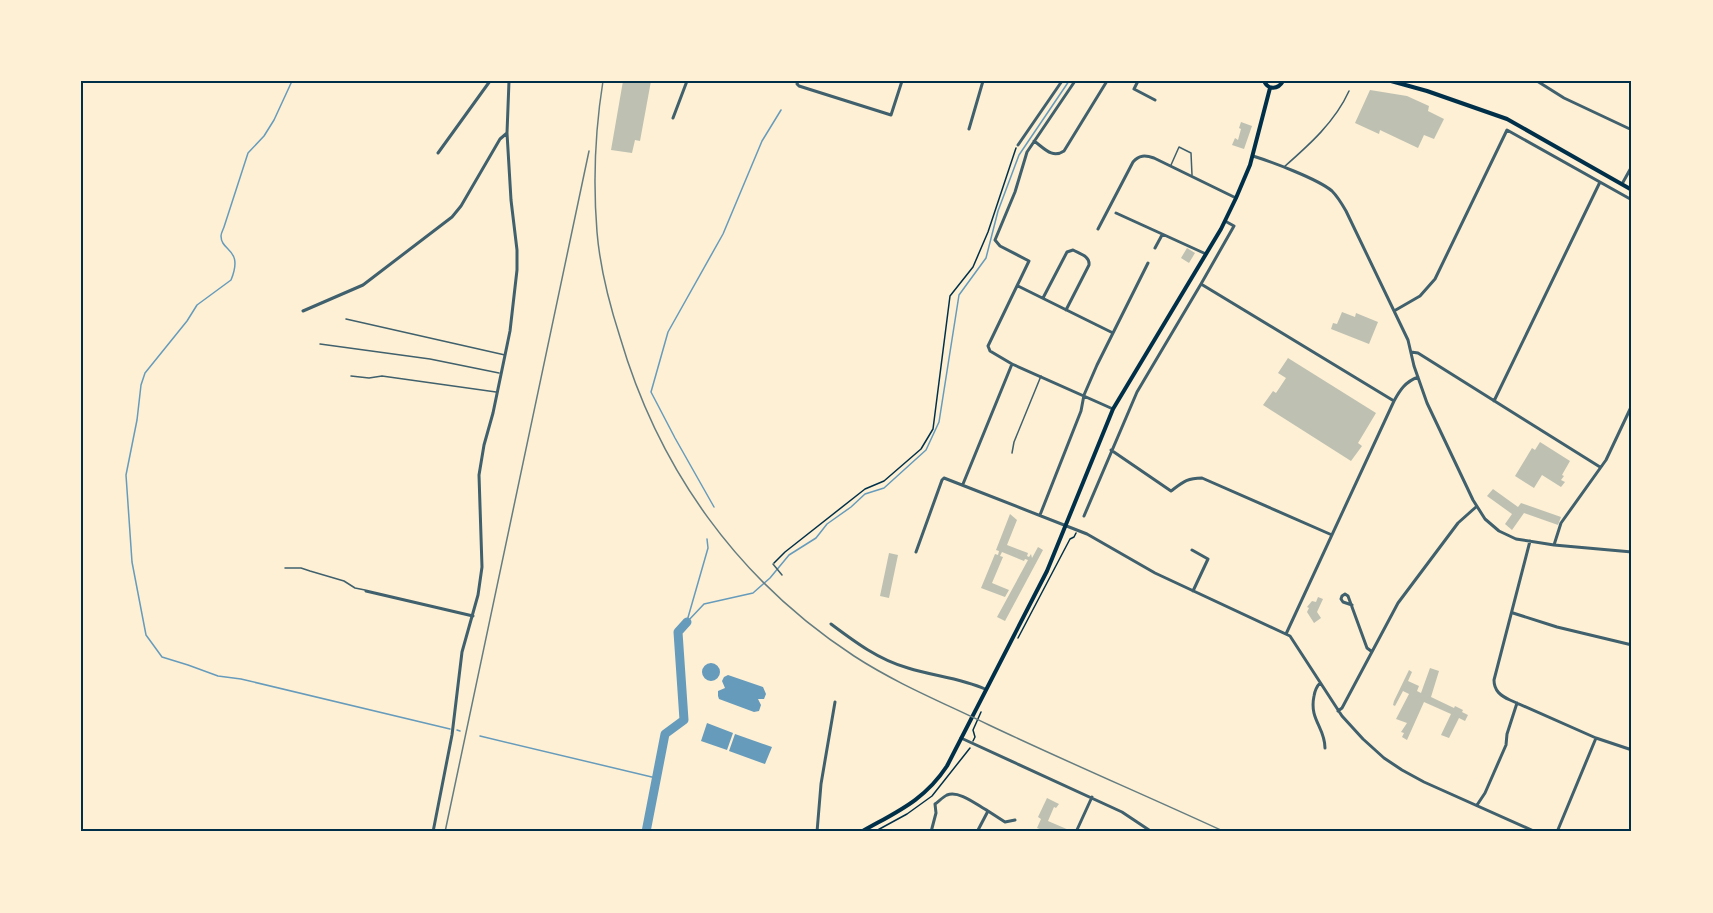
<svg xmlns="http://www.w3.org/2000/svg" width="1713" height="913" font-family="'IBM Plex Sans',sans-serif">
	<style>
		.water { fill: #669bbc }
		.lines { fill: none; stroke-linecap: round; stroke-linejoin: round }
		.stream { stroke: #669bbc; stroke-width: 1.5 }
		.river { stroke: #669bbc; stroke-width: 9 }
		.building { fill: #bec0b2 }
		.path { stroke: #003049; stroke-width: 1.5 }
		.service { stroke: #3f606c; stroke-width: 1.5 }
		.minor { stroke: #3f606c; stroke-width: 3 }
		.secondary { stroke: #003049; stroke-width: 4 }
		.rail { stroke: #657d81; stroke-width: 1.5 }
		.neatline { fill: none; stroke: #003049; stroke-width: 2 }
	</style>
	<rect width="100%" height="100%" fill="#fdf0d5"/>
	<path class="water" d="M702 672a9 9 0 1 1 18 0a9 9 0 1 1-18 0Z
		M 728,675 L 763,687 L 766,694 L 764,699 L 758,699 L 761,705 L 759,711 L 754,712 L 719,699 L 718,696 L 718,691 L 725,688 L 722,681 L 724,677 Z
		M 707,723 L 733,733 L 727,750 L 701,741 Z
		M 735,734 L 772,747 L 765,764 L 729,751 Z"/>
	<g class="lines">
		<path class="stream" d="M 292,81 L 274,120 L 264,136 L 248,153 L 224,227 C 223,230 221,233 221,236 C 221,252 244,248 231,280 L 197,305 L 187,321 L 145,373 L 141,385 L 137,420 L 126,475 L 132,562 L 146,635 L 162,657 L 188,665 L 218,676 L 241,679 L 450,729
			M 714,507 L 675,438 L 651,392 L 668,332 L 723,234 L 762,141 L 781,110
			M 687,621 L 708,548 L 707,539
			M 687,622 L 704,604 L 753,593 L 770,578 L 789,555 L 816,538 L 827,524 L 851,507 L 865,494 L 884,488 L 926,450 L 939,422 L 959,295 L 986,258 L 998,211 L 1019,155 L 1069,81
			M 457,730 L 460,731
			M 480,736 L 656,778"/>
		<path class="river" d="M 646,832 L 665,734 L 684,720 L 678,632 L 687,622"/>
	</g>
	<path class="building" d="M 623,81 L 651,81 L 640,141 L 635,140 L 632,153 L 611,150 Z
		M 1370,90 L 1407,96 L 1429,106 L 1428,111 L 1444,119 L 1434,139 L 1424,135 L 1418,148 L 1380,130 L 1379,134 L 1355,123 Z
		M 1241,122 L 1252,126 L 1244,149 L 1232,145 L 1235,138 L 1238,140 L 1241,129 L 1239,128 Z
		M 1187,248 L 1195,253 L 1189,263 L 1181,258 Z
		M 1342,312 L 1355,317 L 1356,313 L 1378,322 L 1369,344 L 1331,329 L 1333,323 L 1337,324 Z
		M 1288,358 L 1376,413 L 1358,443 L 1362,446 L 1351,461 L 1263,405 L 1273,391 L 1276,393 L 1286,378 L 1278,373 Z
		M 1540,442 L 1570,461 L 1562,475 L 1564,476 L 1561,480 L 1565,482 L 1561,487 L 1542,475 L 1534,488 L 1515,476 L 1532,448 L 1535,450 Z
		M 1493,489 L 1518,507 L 1521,503 L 1561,517 L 1558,525 L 1524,513 L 1512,530 L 1505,524 L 1512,514 L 1487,496 Z
		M 1010,514 L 1017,520 L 1007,545 L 1028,553 L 1027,556 L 1029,557 L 1031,554 L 1032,558 L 1038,547 L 1043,550 L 1005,621 L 997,617 L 1028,560 L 1025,559 L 1024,561 L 1002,552 L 1000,556 L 1003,557 L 992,583 L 1009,590 L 1005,597 L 981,588 L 995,554 L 998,555 L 999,551 L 996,550 Z
		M 889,553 L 898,555 L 889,598 L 880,596 Z
		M 1318,597 L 1323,599 L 1317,612 L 1321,618 L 1314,623 L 1307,612 L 1309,608 L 1307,607 L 1312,601 L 1316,602 Z
		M 1430,668 L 1439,671 L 1431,697 L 1454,708 L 1455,706 L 1463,710 L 1462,712 L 1468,715 L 1465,721 L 1459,718 L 1449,738 L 1441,735 L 1451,714 L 1424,702 L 1407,740 L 1402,737 L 1404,733 L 1401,732 L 1407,723 L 1396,719 L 1409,694 L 1403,691 L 1395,706 L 1393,705 L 1394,701 L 1409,670 L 1412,672 L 1408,681 L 1419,686 L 1417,691 L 1421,693 Z
		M 1047,798 L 1059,804 L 1056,808 L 1054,807 L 1048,821 L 1069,830 L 1068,832 L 1047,832 L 1037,828 L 1041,819 L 1038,817 Z"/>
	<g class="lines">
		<path class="path" d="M 774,563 L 785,552 L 865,489 L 884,481 L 921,449 L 933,429 L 950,296 L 973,267 L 988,232 L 1016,148
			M 1018,638 L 1070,539 L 1074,537 L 1076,533
			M 973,741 L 975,737 L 973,730 L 981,712
			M 874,832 L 907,814 L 932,796 L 970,748"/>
		<path class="service" d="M 1171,165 L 1179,147 L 1191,153 L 1192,175
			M 1284,167 C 1309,145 1335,122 1349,91
			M 346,319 L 505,355
			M 320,344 L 430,359 L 499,373
			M 351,376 L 369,378 L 382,376 L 496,392
			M 1012,453 L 1014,442 L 1041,376
			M 773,564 L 782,575
			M 285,568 L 301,568 L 310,571 L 344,581 L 355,588 L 365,590"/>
		<path class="minor" d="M 798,81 L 797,84 L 799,86 L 891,115 L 902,81
			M 1138,81 L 1134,89 L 1155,100
			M 1537,81 L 1564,98 L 1632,130
			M 673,118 L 687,81
			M 969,129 L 983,81
			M 1034,141 C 1044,148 1052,159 1064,151 L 1107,81
			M 1018,145 L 1062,81
			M 438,153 L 490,81
			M 1253,156 C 1272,162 1318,179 1332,191 C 1338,197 1342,204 1346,211 L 1408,340 L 1414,366 L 1427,403 L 1473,500 L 1485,519 L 1499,531 L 1516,539 L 1554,545 L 1632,552
			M 1622,184 L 1632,166
			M 1116,213 L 1206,254
			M 1098,229 L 1133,162 C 1139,155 1145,155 1154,158 L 1236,198
			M 1155,248 L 1162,235
			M 1201,284 L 1394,401
			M 1018,286 L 1113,333
			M 1043,298 L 1067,252 L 1073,250 C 1080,254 1090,256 1089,265 L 1066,310
			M 303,311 L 363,285 L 452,217 L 461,206 L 500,139 L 507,133
			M 1394,311 L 1420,296 L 1435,279 L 1507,130 L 1632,200
			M 1411,352 L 1418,353 L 1600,467
			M 1012,364 L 1113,409
			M 1494,401 L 1600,182
			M 1111,450 L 1171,491 C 1183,482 1187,478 1202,478 L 1332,535
			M 963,484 L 1012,364 L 990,351 L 988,346 L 1029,261 L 1000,246 L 995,240 L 1015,192 L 1027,152 L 1075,81
			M 1040,515 L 1081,411 L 1084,395 L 1097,365 L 1148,263
			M 1084,516 L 1137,392 L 1201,284 L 1234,226 L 1225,221
			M 1530,541 L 1494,680 C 1494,691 1501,696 1510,700 L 1596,738 L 1632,750
			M 1554,545 L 1561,523 L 1606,460 L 1632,405
			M 1192,550 L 1208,559 L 1193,591
			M 916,552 L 942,480 L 944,478 L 1087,534 L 1155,573 L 1290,636 L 1342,716 L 1363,739 L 1384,758 L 1402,770 L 1424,782 L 1536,832
			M 366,591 L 473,616
			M 1352,605 L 1343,602 L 1341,599 L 1342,596 L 1345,594 L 1348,596 L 1367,648 L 1371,651
			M 1513,613 L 1557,627 L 1632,645
			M 831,624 C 855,642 879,660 908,668 C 933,676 961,678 985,689
			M 1286,634 L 1394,401 C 1400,390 1405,382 1418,377
			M 1320,683 C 1316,687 1315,690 1314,696 C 1309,720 1325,727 1325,748
			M 1338,711 L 1342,708 L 1398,603 L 1458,523 L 1476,507
			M 961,738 L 1122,812 L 1152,832
			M 1477,805 L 1485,793 L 1506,745 L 1507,734 L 1517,703
			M 433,832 L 452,735 L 462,652 L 478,595 L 482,567 L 479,475 L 484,445 L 493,413 L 510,331 L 517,270 L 517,250 L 511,200 L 507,133 L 509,81
			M 817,832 L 821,784 L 835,702
			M 931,832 L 936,813 L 935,804 C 939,801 943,797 947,795 C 959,790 977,805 988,811
			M 977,832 L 988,811 L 1005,822 L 1015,820
			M 1076,832 L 1092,797
			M 1557,832 L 1596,738"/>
		<path class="secondary" d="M 1264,81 C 1268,90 1278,90 1283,81
			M 1391,81 L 1427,91 L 1507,119 L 1632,190
			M 861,832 C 896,812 924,801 947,766 L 1047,571 L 1113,409 L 1221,229 L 1236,198 L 1250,165 L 1270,88"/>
		<path class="rail" d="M 603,81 C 595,131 593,182 597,232 C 600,268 609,303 620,337 C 659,470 738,580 854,656 C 897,684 944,703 989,725 C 1067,762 1147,796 1225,832
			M 445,832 L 589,151"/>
	</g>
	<rect width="1713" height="913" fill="none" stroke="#fdf0d5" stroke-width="165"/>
	<rect x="82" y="82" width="1548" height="748" class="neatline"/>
</svg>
